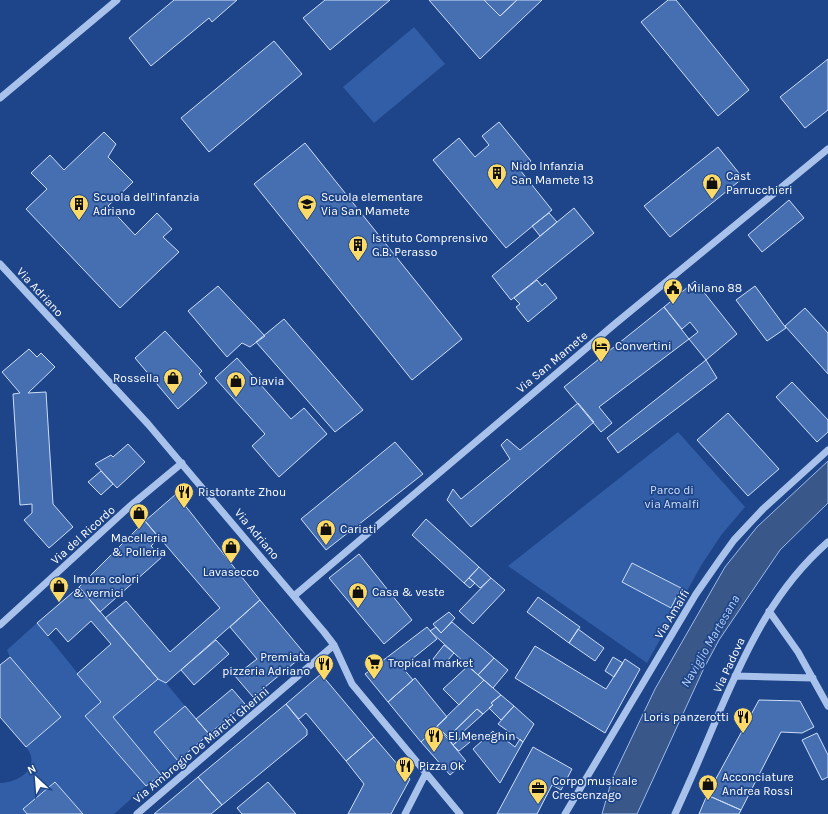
<svg xmlns="http://www.w3.org/2000/svg" width="828" height="814" font-family="Karla,sans-serif">
	<style>
		.green { fill: #315ea7 }
		.water { fill: #3a5789; stroke: #9cbced }
		.building { fill: #466fb2; stroke: #cddef8 }
		.lines { fill: none; stroke-linecap: round; stroke-linejoin: round }
		.minor { stroke: #a8c2eb; stroke-width: 7 }
		.labels { text-anchor: middle; dominant-baseline: central; stroke-width: 3.5; stroke-linejoin: round; paint-order: stroke }
		.poi-label { font-size: 12px; fill: #fff; stroke: #1e4589; text-anchor: start }
		.street-label { font-size: 12px; fill: #fff; stroke: #1e4589 }
		.park-label { font-size: 12px; fill: #cddef8; stroke: #1e4589 }
		.water-label { font-size: 13px; font-style: italic; fill: #b4ccf3; stroke: #1e4589 }
	</style>
	<rect width="100%" height="100%" fill="#1e4589"/>
	<path class="green" d="M 414,27 L 445,64 L 374,123 L 343,87 Z
		M 678,432 L 745,507 L 722,534 L 702,564 L 647,663 L 508,566 Z
		M 37,623 L 101,702 L 85,716 L 146,786 L 114,814 L 83,814 L 55,782 L 23,809 L 27,814 L 0,814 L 0,783 C 20,783 42,766 26,747 L 61,717 L 10,657 L 7,650 Z
		M 158,679 L 166,683 L 185,706 L 154,732 L 178,761 L 161,775 L 113,717 Z"/>
	<path class="water" d="M 828,461 L 828,503 L 780,550 L 719,640 L 704,668 L 637,814 L 602,814 L 612,779 L 655,689 L 725,567 L 757,527 Z"/>
	<path class="building" d="M 174,0 L 237,0 L 212,22 L 209,18 L 151,66 L 129,38 Z
		M 325,0 L 390,0 L 330,50 L 303,18 Z
		M 429,0 L 484,0 L 500,16 L 517,0 L 542,0 L 480,59 Z
		M 484,0 L 517,0 L 500,16 Z
		M 668,0 L 676,0 L 749,90 L 718,116 L 641,22 Z
		M 274,41 L 302,74 L 209,152 L 181,118 Z
		M 828,59 L 828,110 L 805,128 L 780,97 Z
		M 499,122 L 531,161 L 520,170 L 552,210 L 506,248 L 433,160 L 459,138 L 475,157 L 489,145 L 482,136 Z
		M 104,132 L 116,144 L 108,157 L 133,182 L 108,206 L 135,235 L 157,213 L 172,229 L 163,237 L 179,252 L 120,308 L 26,209 L 47,189 L 31,173 L 50,155 L 64,170 Z
		M 305,143 L 462,339 L 412,380 L 254,184 Z
		M 718,147 L 743,178 L 670,237 L 644,206 Z
		M 789,200 L 804,218 L 762,252 L 748,235 Z
		M 574,208 L 594,233 L 511,300 L 492,276 Z
		M 549,213 L 557,222 L 540,236 L 532,226 Z
		M 537,280 L 542,286 L 545,283 L 557,298 L 528,322 L 516,307 L 520,304 L 514,298 Z
		M 695,281 L 737,334 L 706,360 L 689,339 L 698,332 L 690,322 L 682,329 L 664,307 Z
		M 218,286 L 265,336 L 250,347 L 242,343 L 227,357 L 188,311 Z
		M 755,286 L 786,328 L 767,341 L 736,300 Z
		M 664,307 L 689,339 L 599,407 L 612,423 L 601,432 L 564,387 Z
		M 805,308 L 828,333 L 828,374 L 785,326 Z
		M 284,319 L 363,410 L 335,432 L 256,342 Z
		M 165,331 L 202,371 L 199,374 L 207,383 L 178,409 L 135,358 Z
		M 29,349 L 37,357 L 41,353 L 55,367 L 28,393 L 46,392 L 53,504 L 73,527 L 49,548 L 24,520 L 32,513 L 32,504 L 20,505 L 13,394 L 20,393 L 2,372 Z
		M 237,358 L 291,419 L 304,408 L 327,434 L 279,477 L 252,446 L 265,434 L 215,378 Z
		M 706,360 L 717,378 L 618,453 L 607,438 Z
		M 792,382 L 828,420 L 828,432 L 817,442 L 776,397 Z
		M 578,403 L 594,422 L 471,527 L 447,500 L 453,489 L 461,499 L 510,459 L 501,445 L 507,439 L 520,450 Z
		M 728,413 L 779,469 L 748,496 L 697,440 Z
		M 395,442 L 423,474 L 326,550 L 301,519 Z
		M 128,444 L 145,462 L 117,488 L 95,464 L 111,455 L 113,457 Z
		M 101,471 L 113,484 L 101,495 L 88,482 Z
		M 176,494 L 260,600 L 166,683 L 158,679 L 105,618 L 126,601 L 170,652 L 220,608 L 145,521 Z
		M 426,519 L 479,567 L 464,583 L 412,535 Z
		M 145,521 L 159,538 L 151,546 L 162,557 L 100,612 L 79,587 Z
		M 359,554 L 412,620 L 384,644 L 329,578 Z
		M 632,563 L 681,588 L 671,608 L 622,582 Z
		M 479,567 L 491,578 L 480,588 L 469,578 Z
		M 469,578 L 475,583 L 470,588 L 464,583 Z
		M 491,578 L 505,590 L 473,624 L 459,611 Z
		M 79,587 L 158,679 L 113,717 L 161,775 L 146,786 L 85,716 L 101,702 L 77,674 L 111,644 L 91,621 L 68,642 L 56,628 L 48,636 L 37,623 Z
		M 538,597 L 580,627 L 569,643 L 527,612 Z
		M 260,600 L 305,654 L 253,697 L 235,676 L 257,659 L 230,627 Z
		M 449,612 L 455,618 L 441,633 L 433,624 Z
		M 452,622 L 494,658 L 478,675 L 430,631 L 436,627 L 441,633 Z
		M 427,627 L 437,639 L 402,667 L 413,680 L 388,702 L 365,674 Z
		M 578,629 L 604,648 L 595,661 L 569,643 Z
		M 216,640 L 229,654 L 194,685 L 181,670 Z
		M 444,645 L 454,653 L 442,667 L 433,659 Z
		M 535,646 L 606,689 L 625,659 L 640,669 L 605,733 L 515,678 Z
		M 10,657 L 61,717 L 26,747 L 0,717 L 0,665 Z
		M 613,657 L 623,663 L 614,677 L 605,671 Z
		M 494,658 L 508,670 L 493,688 L 478,675 Z
		M 468,666 L 484,680 L 459,705 L 443,689 Z
		M 321,674 L 374,737 L 346,761 L 306,713 L 299,719 L 286,704 Z
		M 415,678 L 447,717 L 421,742 L 388,702 Z
		M 484,680 L 501,695 L 491,703 L 493,705 L 483,714 L 477,709 L 448,737 L 437,726 Z
		M 232,689 L 245,704 L 209,734 L 196,719 Z
		M 501,695 L 514,706 L 501,720 L 489,708 L 493,705 L 491,703 Z
		M 759,700 L 800,701 L 814,727 L 802,733 L 781,732 L 741,810 L 707,795 Z
		M 286,704 L 307,730 L 307,735 L 222,805 L 198,777 Z
		M 185,706 L 209,734 L 178,761 L 154,732 Z
		M 514,706 L 534,724 L 523,742 L 498,724 Z
		M 477,709 L 483,714 L 463,732 L 464,735 L 453,745 L 448,737 Z
		M 437,726 L 466,761 L 450,775 L 421,742 Z
		M 493,731 L 500,739 L 502,737 L 515,747 L 520,739 L 523,742 L 500,783 L 473,749 Z
		M 817,733 L 828,755 L 828,777 L 822,780 L 802,740 Z
		M 464,735 L 470,742 L 459,751 L 453,745 Z
		M 374,737 L 410,779 L 391,814 L 348,814 L 364,784 L 346,761 Z
		M 533,747 L 572,769 L 561,790 L 552,785 L 537,814 L 497,814 Z
		M 198,777 L 222,805 L 211,814 L 154,814 Z
		M 55,782 L 83,814 L 27,814 L 23,809 Z
		M 268,782 L 296,814 L 242,814 L 237,808 Z
		M 707,795 L 741,810 L 739,814 L 699,814 Z"/>
	<g class="lines">
		<path class="minor" d="M 0,98 L 117,0
			M 0,264 L 148,424 L 324,632 L 334,645 L 352,684 L 460,814
			M 294,596 L 616,323 L 828,149
			M 769,611 L 798,652 L 828,706
			M 0,625 L 129,507 L 182,463
			M 735,676 L 813,678
			M 137,814 L 334,645
			M 405,814 L 426,773
			M 565,814 L 696,594 L 721,558 L 734,540 L 763,509 L 828,450
			M 675,814 C 691,779 706,744 721,708 C 748,646 776,587 828,542"/>
	</g>
	<defs>
		<g id="building-pin" transform="scale(1)"><path d="M0 17L-7.5 6A9.5 9.5 0 1 1 7.5 6Z" fill="#fbda67" stroke="#1e4589"/><path d="M-4-6H4V6H1V3H-1V6H-4ZM-2.5-4.3h1.7v1.8h-1.7ZM.8-4.3h1.7v1.8H.8ZM-2.5-1h1.7V.8h-1.7ZM.8-1h1.7V.8H.8Z" fill="#111"/></g>
		<g id="shop-pin" transform="scale(1)"><path d="M0 17L-7.5 6A9.5 9.5 0 1 1 7.5 6Z" fill="#fbda67" stroke="#1e4589"/><path d="M-5-2.5h2.3a2.7 3.5 0 0 1 5.4 0H5L5.5 6h-11ZM-1.5-2.5h3a1.5 2.3 0 0 0-3 0Z" fill="#111"/></g>
		<g id="school-pin" transform="scale(1)"><path d="M0 17L-7.5 6A9.5 9.5 0 1 1 7.5 6Z" fill="#fbda67" stroke="#1e4589"/><path d="M0-5L7-2L0 1L-7-2ZM-4 1L0 2.5L4 1V4Q0 6-4 4Z" fill="#111"/></g>
		<g id="civic-pin" transform="scale(1)"><path d="M0 17L-7.5 6A9.5 9.5 0 1 1 7.5 6Z" fill="#fbda67" stroke="#1e4589"/><path d="M-.6-6.5H3V-4.5H.6V-3L4-1V1h2V6H-6V1h2V-1L-.6-3ZM-1.2 2.5V6h2.4V2.5Z" fill="#111"/></g>
		<g id="hotel-pin" transform="scale(1)"><path d="M0 17L-7.5 6A9.5 9.5 0 1 1 7.5 6Z" fill="#fbda67" stroke="#1e4589"/><path d="M-6-4.5h1.5V1H6V5H4.5V3h-9V5H-6ZM-4 0a1.8 1.8 0 1 1 3.6 0ZM.5 0V-2.5h3Q6-2.5 6 0Z" fill="#111"/></g>
		<g id="restaurant-pin" transform="scale(1)"><path d="M0 17L-7.5 6A9.5 9.5 0 1 1 7.5 6Z" fill="#fbda67" stroke="#1e4589"/><path d="M-5-6h1v4h1v-4h1v4h1v-4h1v5L-1.5 .5V6h-2V.5L-5-1ZM5-6V6H3V1.5H1.5Q1.5-4 5-6Z" fill="#111"/></g>
		<g id="supermarket-pin" transform="scale(1)"><path d="M0 17L-7.5 6A9.5 9.5 0 1 1 7.5 6Z" fill="#fbda67" stroke="#1e4589"/><path d="M-6-5.5h2.5l.6 2H6L4.5 2H-2.5L-4.4-4H-6ZM-1.5 3.2a1.3 1.3 0 1 0 .1 0ZM3 3.2a1.3 1.3 0 1 0 .1 0Z" fill="#111"/></g>
		<g id="office-pin" transform="scale(1)"><path d="M0 17L-7.5 6A9.5 9.5 0 1 1 7.5 6Z" fill="#fbda67" stroke="#1e4589"/><path d="M-6-3h4V-5.5h4V-3h4V5H-6ZM-1-4.5V-3h2v-1.5ZM-6 0V1H6V0Z" fill="#111"/></g>
	</defs>
	<g fill-rule="evenodd">
		<use href="#building-pin" x="497" y="173"/>
		<use href="#shop-pin" x="712" y="183"/>
		<use href="#building-pin" x="79" y="204"/>
		<use href="#school-pin" x="307" y="204"/>
		<use href="#building-pin" x="358" y="245"/>
		<use href="#civic-pin" x="673" y="288"/>
		<use href="#hotel-pin" x="601" y="346"/>
		<use href="#shop-pin" x="173" y="378"/>
		<use href="#shop-pin" x="236" y="381"/>
		<use href="#restaurant-pin" x="184" y="492"/>
		<use href="#shop-pin" x="139" y="513"/>
		<use href="#shop-pin" x="326" y="529"/>
		<use href="#shop-pin" x="231" y="547"/>
		<use href="#shop-pin" x="59" y="586"/>
		<use href="#shop-pin" x="358" y="592"/>
		<use href="#supermarket-pin" x="374" y="663"/>
		<use href="#restaurant-pin" x="324" y="664"/>
		<use href="#restaurant-pin" x="743" y="717"/>
		<use href="#restaurant-pin" x="434" y="736"/>
		<use href="#restaurant-pin" x="405" y="766"/>
		<use href="#shop-pin" x="708" y="784"/>
		<use href="#office-pin" x="538" y="788"/>
	</g>
	<g class="labels">
		<g class="poi-label">
			<text x="511" y="166">Nido Infanzia<tspan x="511" dy="14">San Mamete 13</tspan></text>
			<text x="726" y="176">Cast<tspan x="726" dy="14">Parrucchieri</tspan></text>
			<text x="93" y="197">Scuola dell'infanzia<tspan x="93" dy="14">Adriano</tspan></text>
			<text x="321" y="197">Scuola elementare<tspan x="321" dy="14">Via San Mamete</tspan></text>
			<text x="372" y="238">Istituto Comprensivo<tspan x="372" dy="14">G.B. Perasso</tspan></text>
			<text x="687" y="288">Milano 88</text>
			<text x="615" y="346">Convertini</text>
			<text x="159" y="378" text-anchor="end">Rossella</text>
			<text x="250" y="381">Diavia</text>
			<text x="198" y="492">Ristorante Zhou</text>
			<text x="340" y="529">Cariati</text>
			<text x="139" y="538" text-anchor="middle">Macelleria<tspan x="139" dy="14">&amp; Polleria</tspan></text>
			<text x="231" y="572" text-anchor="middle">Lavasecco</text>
			<text x="73" y="579">Imura colori<tspan x="73" dy="14">&amp; vernici</tspan></text>
			<text x="372" y="592">Casa &amp; veste</text>
			<text x="310" y="657" text-anchor="end">Premiata<tspan x="310" dy="14">pizzeria Adriano</tspan></text>
			<text x="388" y="663">Tropical market</text>
			<text x="729" y="717" text-anchor="end">Loris panzerotti</text>
			<text x="448" y="736">El Meneghin</text>
			<text x="419" y="766">Pizza Ok</text>
			<text x="722" y="777">Acconciature<tspan x="722" dy="14">Andrea Rossi</tspan></text>
			<text x="552" y="781">Corpo musicale<tspan x="552" dy="14">Crescenzago</tspan></text>
		</g>
		<g class="street-label">
			<text transform="translate(40 292) rotate(47)">Via Adriano</text>
			<text transform="translate(552 362) rotate(-40)">Via San Mamete</text>
			<text transform="translate(257 534) rotate(50)">Via Adriano</text>
			<text transform="translate(83 535) rotate(-42)">Via del Ricordo</text>
			<text transform="translate(672 614) rotate(-59)">Via Amalfi</text>
			<text transform="translate(729 665) rotate(-65)">Via Padova</text>
			<text transform="translate(201 745) rotate(-40)">Via Ambrogio De Marchi Gherini</text>
		</g>
		<g class="park-label">
			<text x="672" y="490">Parco di<tspan x="672" dy="14">via Amalfi</tspan></text>
		</g>
		<g class="water-label">
			<text transform="translate(710 641) rotate(-60)">Naviglio Martesana</text>
		</g>
	</g>
	<g transform="translate(36 778) rotate(334)" stroke="#1e4589" stroke-width="3" paint-order="stroke">
	<path d="M0-3L7 15L0 10L-7 15Z" fill="#ffffff"/>
	<text y="-6" font-size="11" font-weight="bold" text-anchor="middle" fill="#ffffff">N</text>
	</g>
</svg>
